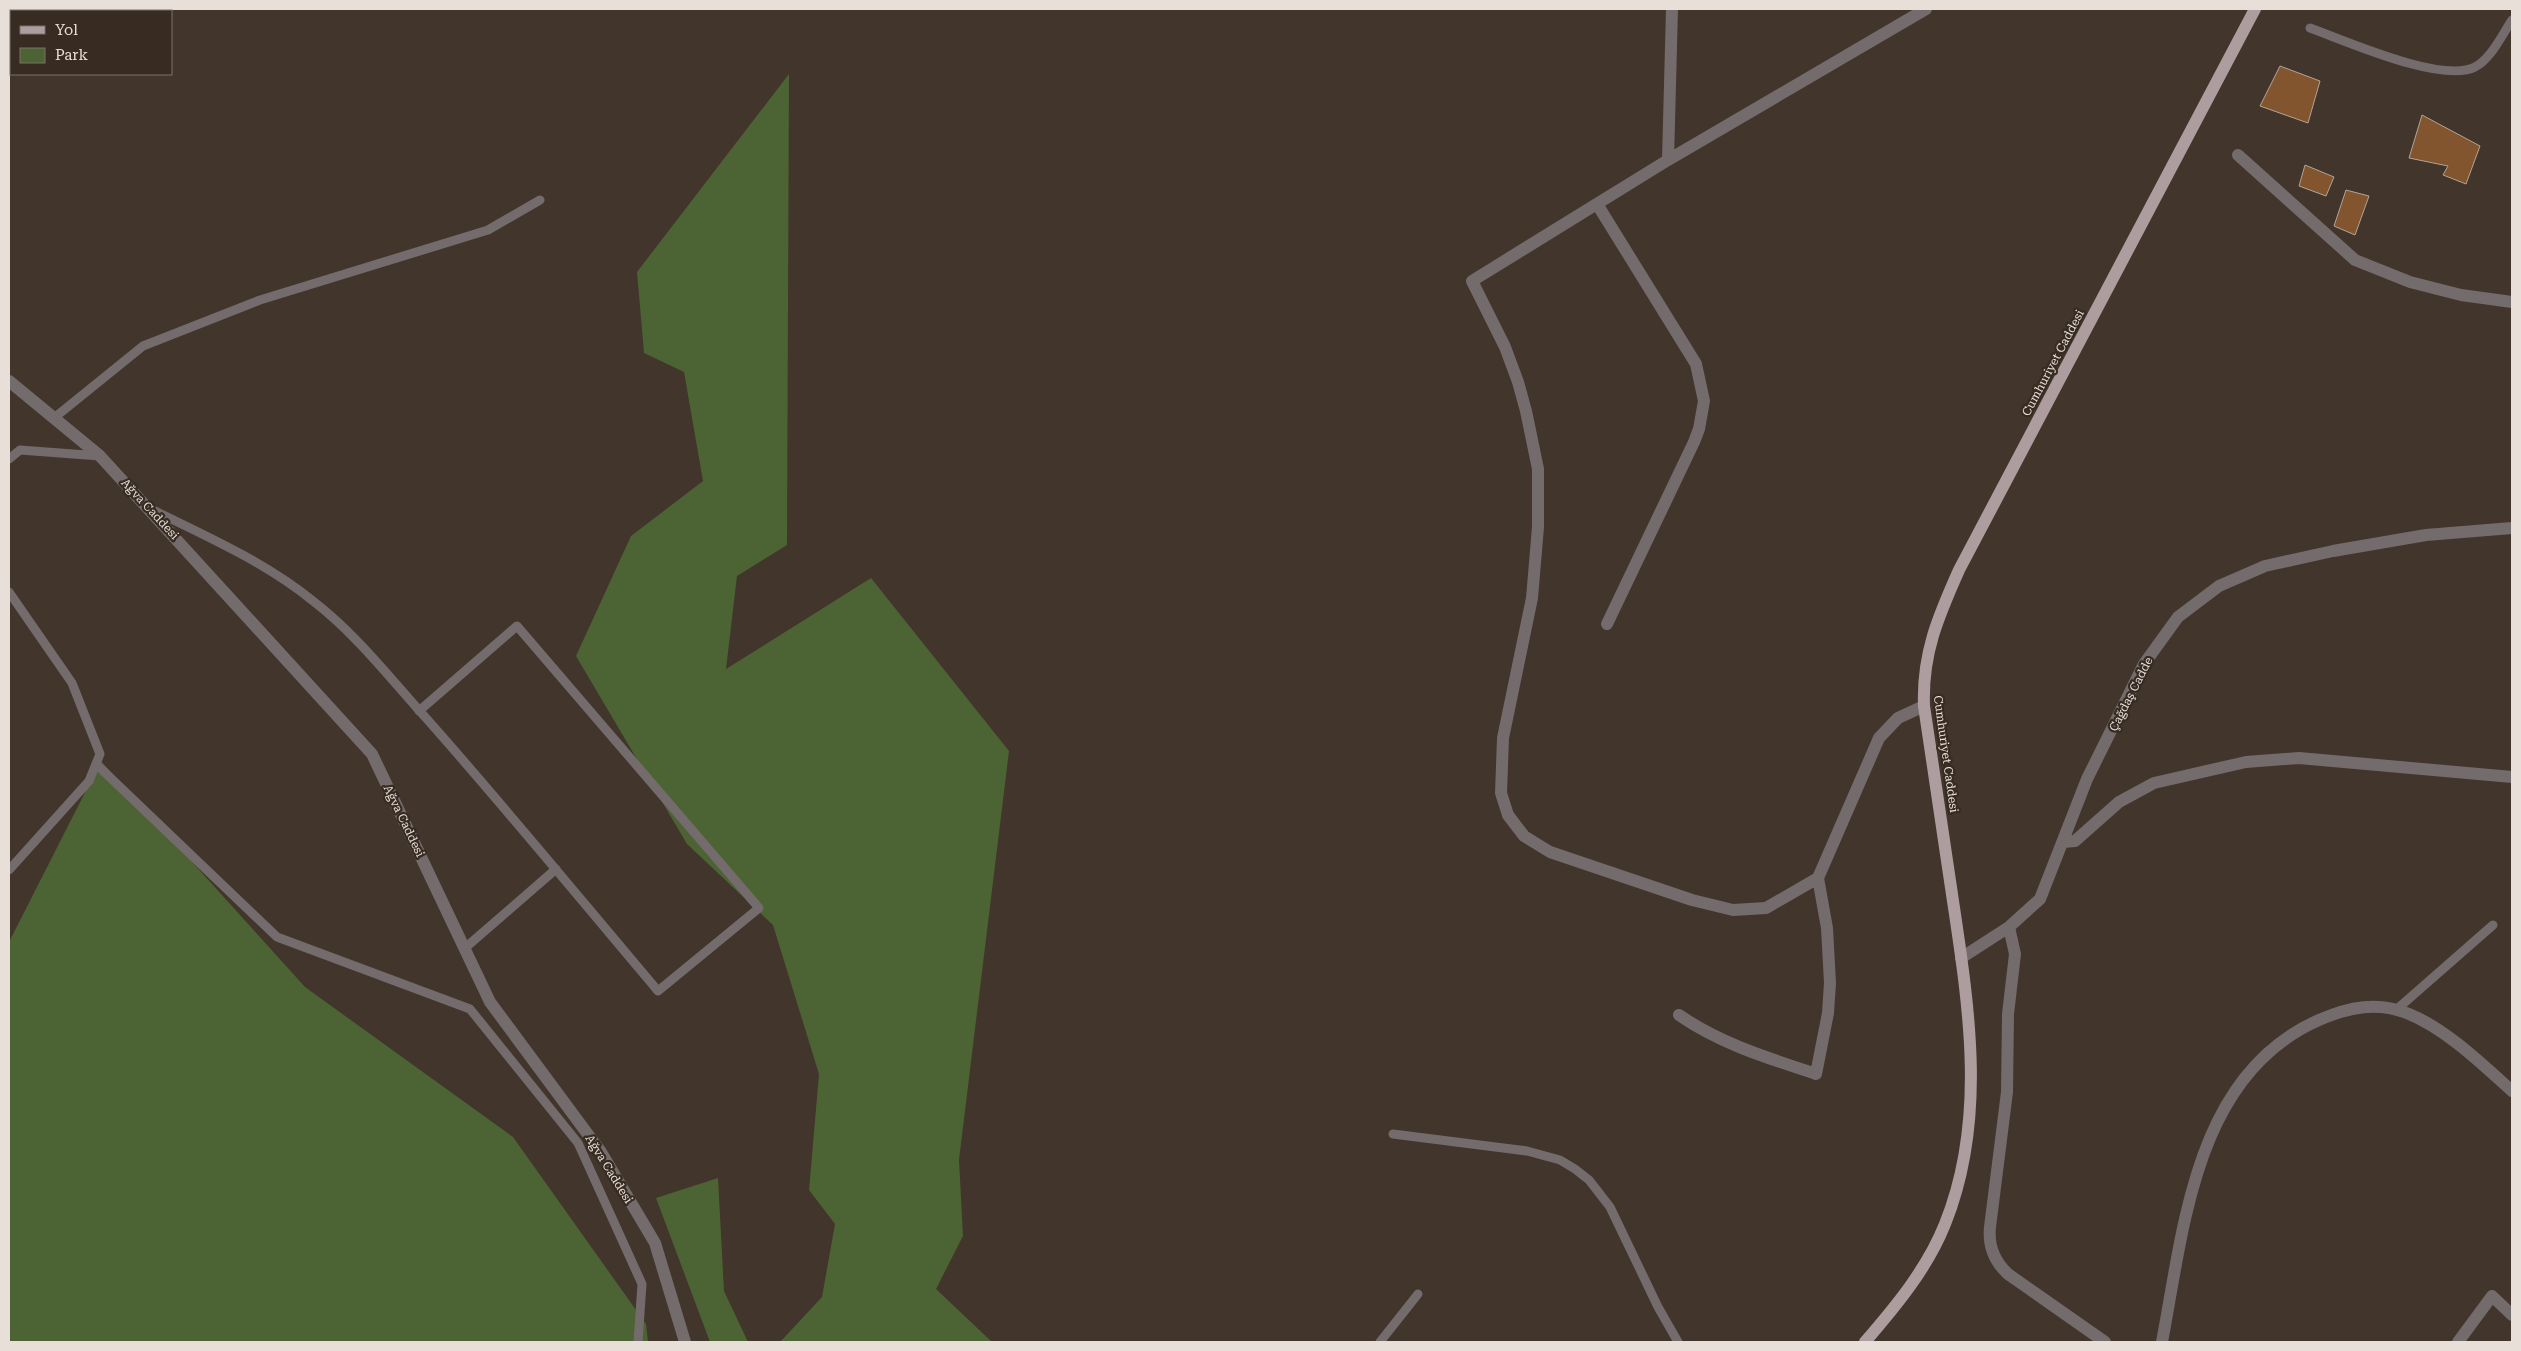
<svg xmlns="http://www.w3.org/2000/svg" width="2521" height="1351" font-family="'Roboto Serif',serif">
	<style>
		.green { fill: #4c6333 }
		.building { fill: #82552f; stroke: #b3a498 }
		.lines { fill: none; stroke-linecap: round; stroke-linejoin: round }
		.service { stroke: #746b6c; stroke-width: 9 }
		.minor { stroke: #746b6c; stroke-width: 12 }
		.tertiary { stroke: #746b6c; stroke-width: 12 }
		.primary { stroke: #ae9d9f; stroke-width: 12 }
		.labels { text-anchor: middle; dominant-baseline: central; stroke-width: 4.5; stroke-linejoin: round; paint-order: stroke }
		.street-label { font-size: 12px; fill: #e7dfd8; stroke: #372b22 }
	</style>
	<rect width="100%" height="100%" fill="#42352b"/>
	<path class="green" d="M 789,74 L 787,545 L 737,576 L 726,669 L 871,578 L 1009,751 L 959,1160 L 963,1236 L 936,1289 L 992,1342 L 780,1342 L 822,1297 L 835,1224 L 809,1190 L 819,1074 L 773,925 L 687,844 L 576,656 L 631,536 L 703,481 L 684,372 L 644,353 L 637,272 Z
		M 101,761 L 305,987 L 513,1137 L 646,1324 L 648,1342 L 9,1342 L 9,942 Z
		M 718,1178 L 724,1291 L 748,1342 L 710,1342 L 656,1198 Z"/>
	<path class="building" d="M 2280,66 L 2320,81 L 2308,123 L 2260,106 Z
		M 2422,115 L 2480,146 L 2466,184 L 2443,175 L 2448,166 L 2409,158 Z
		M 2305,165 L 2334,177 L 2326,196 L 2299,186 Z
		M 2346,190 L 2369,196 L 2355,235 L 2334,226 Z"/>
	<g class="lines">
		<path class="service" d="M 2310,28 C 2346,41 2442,84 2475,67 C 2491,59 2502,35 2512,20
			M 54,418 L 143,346 L 260,300 L 488,230 L 540,200
			M 9,459 L 20,450 L 100,456
			M 153,510 C 208,537 265,562 313,601 C 356,634 390,678 426,718 C 505,807 581,900 658,991 L 759,908 L 517,626 L 419,711
			M 9,592 L 72,683 L 100,754 L 89,781 L 9,870
			M 96,764 L 277,937 L 470,1009 L 578,1143 L 642,1284 L 638,1342
			M 465,948 L 556,869
			M 2396,1010 L 2493,925
			M 1393,1134 L 1527,1151 L 1560,1160 L 1575,1169 L 1589,1180 L 1610,1207 L 1658,1307 L 1678,1342
			M 1380,1342 L 1418,1294"/>
		<path class="minor" d="M 2238,155 L 2355,260 L 2410,282 L 2461,295 L 2512,302
			M 1668,160 L 1672,9
			M 1597,204 L 1696,364 L 1704,401 L 1699,429 L 1694,442 L 1607,624
			M 2063,842 L 2075,841 L 2119,802 L 2154,783 L 2246,762 L 2299,758 L 2512,777
			M 1818,878 L 1766,908 L 1733,910 L 1692,900 L 1550,852 L 1524,836 L 1508,815 L 1501,793 L 1503,738 L 1532,598 L 1538,527 L 1538,469 L 1526,411 L 1518,382 L 1505,347 L 1472,281 L 1668,160 L 1926,9
			M 2009,927 L 2015,954 L 2008,1014 L 2007,1092 L 1990,1227 C 1988,1246 1994,1261 2008,1274 L 2105,1342
			M 1961,958 L 2009,927 L 2040,899 L 2087,779 L 2144,664 L 2178,617 L 2219,586 L 2265,566 L 2333,551 L 2426,535 L 2512,528
			M 1679,1015 C 1721,1044 1768,1058 1816,1074 L 1828,1013 L 1830,983 L 1827,928 L 1818,878 L 1879,738 L 1898,718 L 1924,706
			M 2162,1342 C 2184,1227 2195,1074 2319,1020 C 2349,1007 2378,1001 2409,1014 C 2446,1029 2483,1065 2512,1091
			M 2458,1342 L 2492,1296 L 2512,1315"/>
		<path class="tertiary" d="M 9,381 L 100,456 L 372,754 L 490,1002 L 601,1152 L 655,1243 L 685,1342"/>
		<path class="primary" d="M 1865,1342 C 1896,1306 1927,1269 1945,1224 C 1987,1120 1969,1008 1953,901 C 1943,836 1934,771 1924,706 C 1922,654 1938,617 1959,570 L 2255,9"/>
	</g>
	<g class="labels">
		<g class="street-label">
			<text transform="translate(2053 363) rotate(-62)">Cumhuriyet Caddesi</text>
			<text transform="translate(150 509) rotate(47)">Ağva Caddesi</text>
			<text transform="translate(2131 694) rotate(-63)">Çağdaş Cadde</text>
			<text transform="translate(1946 754) rotate(82)">Cumhuriyet Caddesi</text>
			<text transform="translate(404 821) rotate(64)">Ağva Caddesi</text>
			<text transform="translate(609 1169) rotate(58)">Ağva Caddesi</text>
		</g>
	</g>
	<rect width="2521" height="1351" fill="none" stroke="#e7dfd8" stroke-width="20"/>
	<rect x="10" y="10" width="162" height="65" fill="#372b22" stroke="#7d736b"/>
	<rect x="20" y="26" width="25" height="8" fill="#ae9d9f" stroke="#7d736b"/>
	<text x="55" y="35" font-size="15" fill="#e7dfd8">Yol</text>
	<rect x="20" y="48" width="25" height="15" fill="#4c6333" stroke="#7d736b"/>
	<text x="55" y="60" font-size="15" fill="#e7dfd8">Park</text>
</svg>
